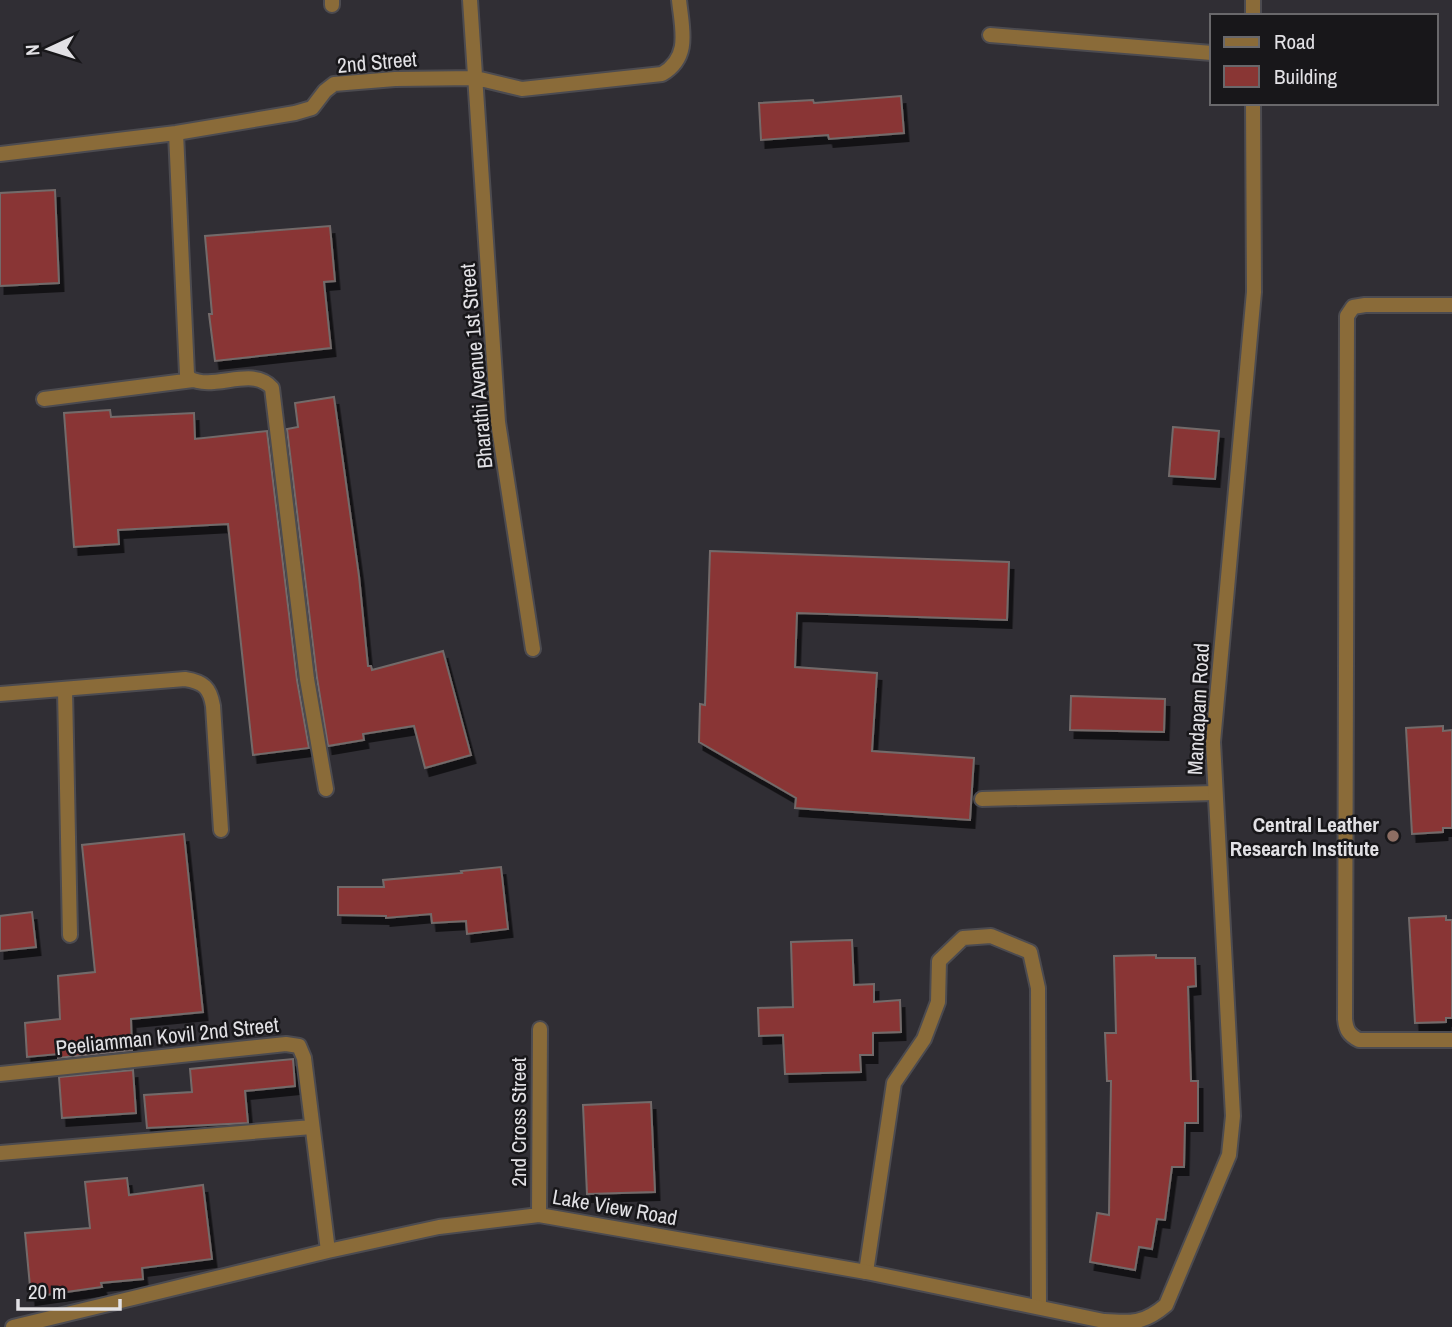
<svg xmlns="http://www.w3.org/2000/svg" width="1452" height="1327" font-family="'Archivo Narrow',sans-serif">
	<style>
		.building { fill: #893634; stroke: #736b6a; stroke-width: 2; filter: url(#shadow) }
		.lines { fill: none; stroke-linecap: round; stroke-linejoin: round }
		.service-casing { stroke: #4c4b50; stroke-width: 18 }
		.minor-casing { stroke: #4c4b50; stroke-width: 18 }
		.service { stroke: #8a6b39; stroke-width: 14 }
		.minor { stroke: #8a6b39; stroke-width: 14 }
		.education-dot { fill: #8d6e63; stroke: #18171a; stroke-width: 2.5 }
		.labels { text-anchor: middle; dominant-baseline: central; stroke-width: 5; stroke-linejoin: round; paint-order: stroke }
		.street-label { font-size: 21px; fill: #e2e1e5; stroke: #18171a }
		.poi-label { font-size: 21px; font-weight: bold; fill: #e2e1e5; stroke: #18171a; text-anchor: end }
	</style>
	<defs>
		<filter id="shadow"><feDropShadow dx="4.5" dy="8" stdDeviation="0" flood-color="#0009"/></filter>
	</defs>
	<rect width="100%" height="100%" fill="#302e34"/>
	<path class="building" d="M 901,96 L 904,133 L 829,139 L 828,135 L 761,140 L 759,103 L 813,100 L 814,103 Z
		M 55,190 L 59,283 L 0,286 L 0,193 Z
		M 330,226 L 335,281 L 324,282 L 331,348 L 215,361 L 209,314 L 212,314 L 205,236 Z
		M 334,397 L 359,576 L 368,666 L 371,666 L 372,670 L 443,651 L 471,755 L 425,768 L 414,726 L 363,734 L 364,740 L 328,746 L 317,678 L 287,429 L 298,427 L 295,403 Z
		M 110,410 L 111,417 L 194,413 L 195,439 L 267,431 L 297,680 L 309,748 L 253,755 L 228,524 L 118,530 L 119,544 L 74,547 L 64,413 Z
		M 1173,427 L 1219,431 L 1215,479 L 1169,476 Z
		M 710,551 L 1009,562 L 1007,620 L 797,613 L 795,667 L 877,673 L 872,751 L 974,758 L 970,820 L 795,808 L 796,798 L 699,742 L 700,704 L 705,705 Z
		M 1071,696 L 1165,699 L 1164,732 L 1070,730 Z
		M 1443,726 L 1443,731 L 1452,730 L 1452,828 L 1443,828 L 1443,832 L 1412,834 L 1406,728 Z
		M 184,834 L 203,1012 L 131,1019 L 132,1050 L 58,1058 L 58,1054 L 27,1057 L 25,1023 L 60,1019 L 58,976 L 95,972 L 82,845 Z
		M 501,867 L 508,929 L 467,934 L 466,921 L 432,923 L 431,914 L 386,918 L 386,916 L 338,915 L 338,887 L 384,887 L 383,880 L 462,873 L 461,871 Z
		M 32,912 L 36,947 L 0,951 L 0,916 Z
		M 1446,916 L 1446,920 L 1452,920 L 1452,1018 L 1446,1018 L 1446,1022 L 1415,1023 L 1409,918 Z
		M 852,940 L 854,985 L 874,984 L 874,1002 L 900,1000 L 901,1032 L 873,1033 L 873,1055 L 860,1055 L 861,1072 L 785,1074 L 783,1035 L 759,1036 L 758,1008 L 793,1007 L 791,942 Z
		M 1156,955 L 1156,958 L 1195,958 L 1196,986 L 1188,987 L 1191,1081 L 1198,1081 L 1198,1123 L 1185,1123 L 1184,1167 L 1172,1167 L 1165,1220 L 1157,1219 L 1152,1249 L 1139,1247 L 1135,1270 L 1090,1262 L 1097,1213 L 1109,1215 L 1111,1081 L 1107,1081 L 1105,1033 L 1116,1033 L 1114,956 Z
		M 293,1059 L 295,1086 L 245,1091 L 248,1123 L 147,1128 L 144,1095 L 192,1092 L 190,1069 Z
		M 133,1070 L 136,1113 L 62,1118 L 59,1077 Z
		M 651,1102 L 655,1192 L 587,1194 L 583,1105 Z
		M 127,1178 L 129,1195 L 203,1185 L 212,1259 L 142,1268 L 143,1279 L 101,1283 L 102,1287 L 31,1297 L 25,1233 L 90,1228 L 85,1182 Z"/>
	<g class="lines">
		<g class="service-casing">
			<path id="service" d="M 1452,305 L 1365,305 L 1353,307 L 1347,316 L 1345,1019 C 1346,1030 1349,1035 1359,1040 L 1452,1040
				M 982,799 L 1215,793
				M 866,1272 L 894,1083 L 924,1039 L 938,1002 L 939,961 L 963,938 L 991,936 L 1030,952 L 1038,988 L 1039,1307"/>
		</g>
		<g class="minor-casing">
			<path id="minor" d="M 332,0 L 332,5
				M 470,0 L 498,422 L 533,649
				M 1253,16 L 1253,0
				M 990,35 L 1212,53
				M 176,133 L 187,374 L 189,378 C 214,392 252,365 272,388 L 307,679 L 326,789
				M 0,154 L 176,133 L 295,113 L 312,108 L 325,91 L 334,84 L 395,79 L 476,78 L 522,89 L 662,74 C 691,57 682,29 679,0
				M 44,399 L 193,380
				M 65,690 L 70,935
				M 0,694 L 185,679 C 204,682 210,688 213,706 L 221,830
				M 0,1074 L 286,1044 L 299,1046 L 304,1058 L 328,1251
				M 0,1153 L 312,1127
				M 539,1215 L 540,1029
				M 13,1327 L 328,1251 L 439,1227 L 539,1215 L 866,1272 L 1104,1321 C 1131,1323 1144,1324 1166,1305 L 1229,1155 L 1233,1116 L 1213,742 L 1254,292 L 1253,103"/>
		</g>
		<use href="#service" class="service"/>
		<use href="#minor" class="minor"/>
	</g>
	<circle class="education-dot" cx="1393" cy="836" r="7"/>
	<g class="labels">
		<g class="street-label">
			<text transform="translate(377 62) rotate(-5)">2nd Street</text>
			<text transform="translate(476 366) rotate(-95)">Bharathi Avenue 1st Street</text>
			<text transform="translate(1198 709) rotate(-87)">Mandapam Road</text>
			<text transform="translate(167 1036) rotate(-6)">Peeliamman Kovil 2nd Street</text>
			<text transform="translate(518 1122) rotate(-90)">2nd Cross Street</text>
			<text transform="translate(615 1207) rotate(10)">Lake View Road</text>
		</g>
		<g class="poi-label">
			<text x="1379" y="824">Central Leather<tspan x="1379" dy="24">Research Institute</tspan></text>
		</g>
	</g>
	<rect x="1210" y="14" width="228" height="91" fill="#18171a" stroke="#69686b" stroke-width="2"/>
	<rect x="1224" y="37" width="35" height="10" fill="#8a6b39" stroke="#69686b" stroke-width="2"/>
	<text x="1274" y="49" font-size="21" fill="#e2e1e5">Road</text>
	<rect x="1224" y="66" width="35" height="21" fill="#893634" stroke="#69686b" stroke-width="2"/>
	<text x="1274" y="84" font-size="21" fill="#e2e1e5">Building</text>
	<g transform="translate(49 49) rotate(266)" stroke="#18171a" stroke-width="5" paint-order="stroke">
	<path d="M0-5L12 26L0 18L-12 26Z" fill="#e2e1e5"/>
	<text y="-10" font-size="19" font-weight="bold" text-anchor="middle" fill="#e2e1e5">N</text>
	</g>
	<path d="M18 1299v10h102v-10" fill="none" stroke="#e2e1e5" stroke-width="3.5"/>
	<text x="28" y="1299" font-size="21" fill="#e2e1e5" stroke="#18171a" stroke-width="5" paint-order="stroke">20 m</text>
</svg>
